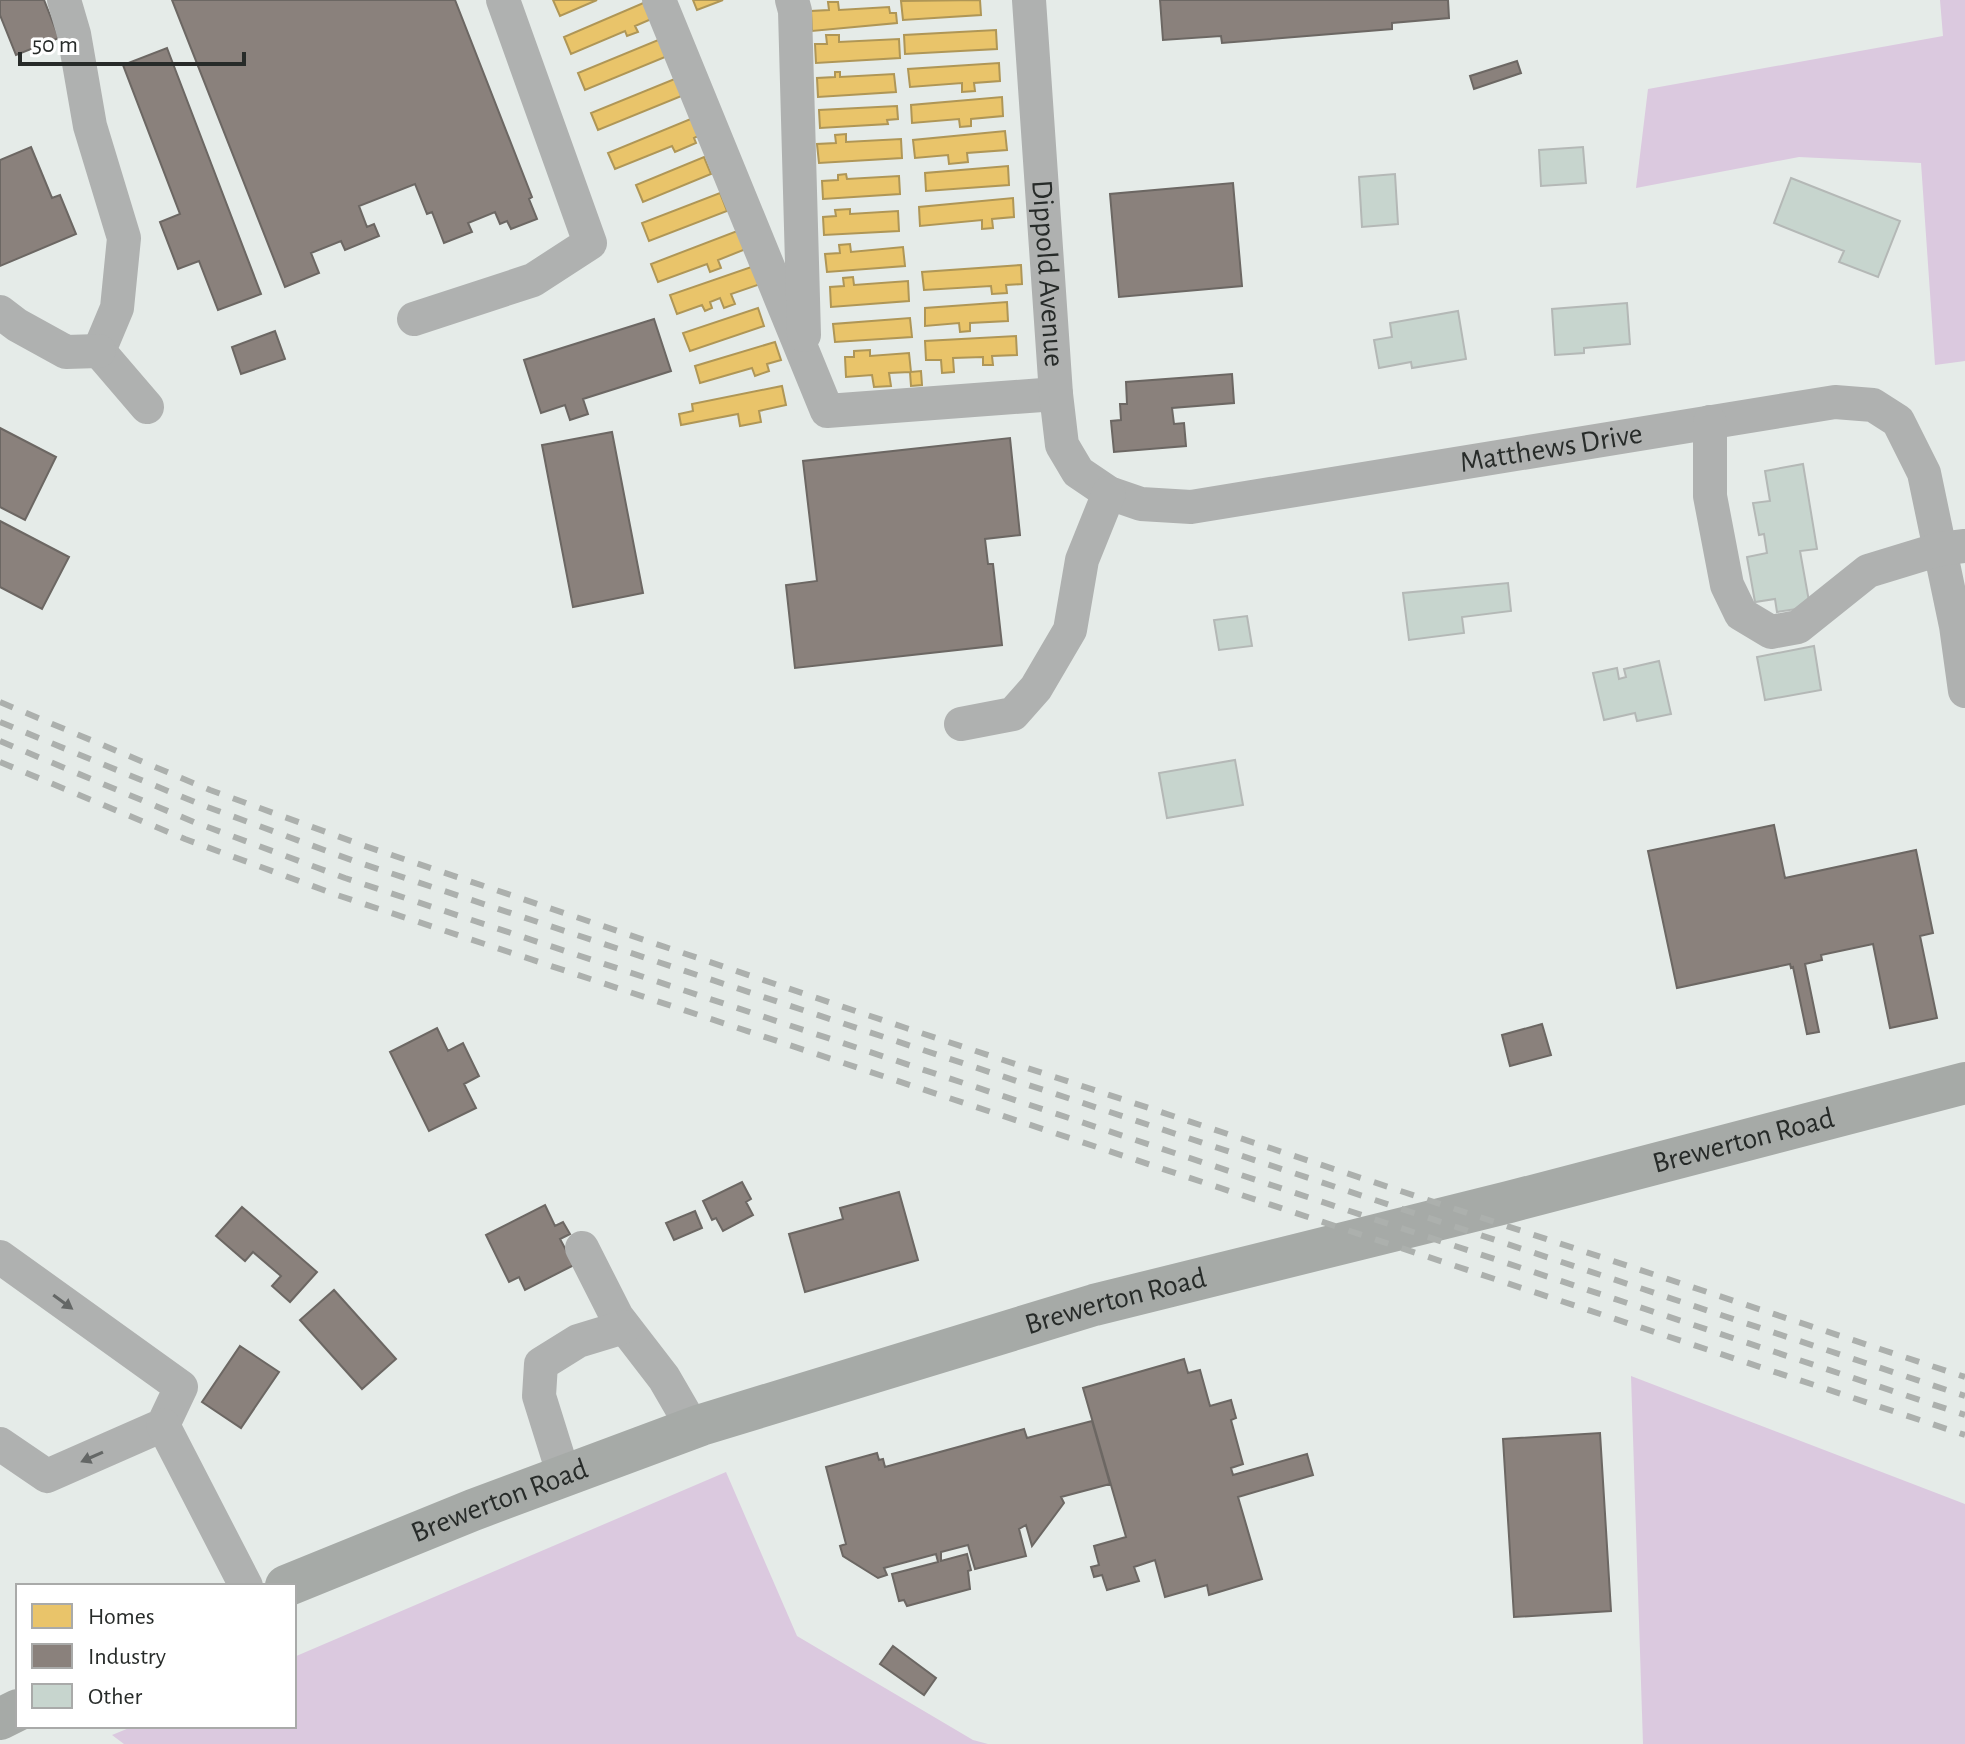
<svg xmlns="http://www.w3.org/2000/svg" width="1965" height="1744" font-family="'Alegreya Sans',sans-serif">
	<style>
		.green { fill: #dbc9df }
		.homes { fill: #e9c46a; stroke: #af9656; stroke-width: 2 }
		.industry { fill: #8a817c; stroke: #6c6763; stroke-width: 2 }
		.building { fill: #c7d5ce; stroke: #b4b8b6; stroke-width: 2 }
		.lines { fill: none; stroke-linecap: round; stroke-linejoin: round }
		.minor { stroke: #afb1b0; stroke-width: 34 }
		.major { stroke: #a6aaa7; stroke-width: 42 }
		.rail { stroke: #acb0ad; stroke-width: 6; stroke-dasharray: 14 14; stroke-linecap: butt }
		.oneway { fill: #646766 }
		.labels { text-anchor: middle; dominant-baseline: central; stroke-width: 8; stroke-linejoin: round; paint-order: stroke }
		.street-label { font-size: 30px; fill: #272b29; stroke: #fff }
	</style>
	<rect width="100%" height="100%" fill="#e5ebe8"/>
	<path class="green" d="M 1940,0 L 1965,0 L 1965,361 L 1935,365 L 1921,163 L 1799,157 L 1636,188 L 1648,89 L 1943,36 Z
		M 1631,1376 L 1965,1504 L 1965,1744 L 1643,1744 Z
		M 726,1472 L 797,1636 L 973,1740 L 988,1744 L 124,1744 L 112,1735 L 134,1726 L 294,1726 L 294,1657 Z"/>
	<path class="homes" d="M 553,0 L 597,0 L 560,16 Z
		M 693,0 L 723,0 L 697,10 Z
		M 980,0 L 981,15 L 903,20 L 901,1 Z
		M 648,1 L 656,17 L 635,26 L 638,32 L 627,36 L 625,31 L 571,54 L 564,37 Z
		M 828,2 L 838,2 L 839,10 L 889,7 L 890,13 L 896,13 L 897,23 L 812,31 L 811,11 L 829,10 Z
		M 996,30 L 997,49 L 905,54 L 904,35 Z
		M 826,35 L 839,35 L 839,42 L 899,39 L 900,58 L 816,63 L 815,44 L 827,44 Z
		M 663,38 L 670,55 L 585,90 L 578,73 Z
		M 999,63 L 1000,81 L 974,83 L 975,91 L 962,92 L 962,83 L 910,87 L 908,69 Z
		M 835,72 L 840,72 L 840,77 L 894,74 L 896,92 L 818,97 L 817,78 L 835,77 Z
		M 677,78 L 684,95 L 598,130 L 591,113 Z
		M 1002,97 L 1003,116 L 971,119 L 971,126 L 960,127 L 959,119 L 912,123 L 911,105 Z
		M 897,106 L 898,119 L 887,120 L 888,124 L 820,128 L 819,110 Z
		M 693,118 L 700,135 L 694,138 L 696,143 L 675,152 L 672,146 L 615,169 L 608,153 Z
		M 1005,131 L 1007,150 L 967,153 L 968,162 L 949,164 L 948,155 L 915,158 L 913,140 Z
		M 846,134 L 846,142 L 901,139 L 902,158 L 819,163 L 817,144 L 836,143 L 835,135 Z
		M 704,157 L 711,174 L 643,202 L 636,185 Z
		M 1008,166 L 1009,185 L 926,191 L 925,173 Z
		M 846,174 L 847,179 L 899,176 L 900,194 L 823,199 L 822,181 L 838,180 L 838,175 Z
		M 720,193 L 727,211 L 649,241 L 642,223 Z
		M 1013,198 L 1014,217 L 992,219 L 993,228 L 982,229 L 982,220 L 920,226 L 919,207 Z
		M 850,209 L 850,214 L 898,211 L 899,231 L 824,235 L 823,217 L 836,216 L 835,210 Z
		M 745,228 L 751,247 L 718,260 L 721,268 L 710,272 L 707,264 L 658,282 L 651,264 Z
		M 850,244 L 851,252 L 903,247 L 905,266 L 827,272 L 825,254 L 840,253 L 839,245 Z
		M 760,264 L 766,282 L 731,294 L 735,304 L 724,308 L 720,298 L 710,302 L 712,308 L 705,311 L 702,305 L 677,314 L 670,295 Z
		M 1021,265 L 1022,284 L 1006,285 L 1007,293 L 992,294 L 991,286 L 924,290 L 922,272 Z
		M 853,277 L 854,285 L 908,281 L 909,301 L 831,307 L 830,287 L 844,286 L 843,278 Z
		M 1007,302 L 1008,321 L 970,323 L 970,331 L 960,332 L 959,323 L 925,326 L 925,308 Z
		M 758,308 L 764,326 L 690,351 L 683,333 Z
		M 910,318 L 912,337 L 835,342 L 833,324 Z
		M 1016,336 L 1017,355 L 992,356 L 993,365 L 983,365 L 983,357 L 953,358 L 954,372 L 942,373 L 941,360 L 926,360 L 925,341 Z
		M 775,342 L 781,360 L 767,364 L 769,371 L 755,376 L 752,368 L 700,383 L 695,366 Z
		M 870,350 L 870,356 L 909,353 L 911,372 L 921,371 L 922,385 L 911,386 L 910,372 L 889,373 L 891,386 L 874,387 L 872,375 L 846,377 L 845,357 L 854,357 L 854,351 Z
		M 782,386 L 786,405 L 759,411 L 761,422 L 740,426 L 738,414 L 681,425 L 679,414 L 693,411 L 692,404 Z"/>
	<path class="industry" d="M 0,0 L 44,0 L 59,38 L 16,55 L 0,15 Z
		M 172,0 L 455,0 L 532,197 L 529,199 L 537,219 L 511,229 L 507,221 L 500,224 L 495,212 L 468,223 L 472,232 L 444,243 L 432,212 L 427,214 L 415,184 L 359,206 L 367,227 L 374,224 L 379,236 L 345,250 L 341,241 L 311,253 L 319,273 L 285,287 Z
		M 1160,0 L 1448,0 L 1449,18 L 1392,23 L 1392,29 L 1222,43 L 1221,36 L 1163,40 Z
		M 167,48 L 261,294 L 218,310 L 199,261 L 178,269 L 160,222 L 180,214 L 123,65 Z
		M 1517,61 L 1521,73 L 1474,89 L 1470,76 Z
		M 31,147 L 52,198 L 60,195 L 76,234 L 0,266 L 0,160 Z
		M 1233,183 L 1242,286 L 1119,297 L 1110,194 Z
		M 654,319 L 671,371 L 583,399 L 588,414 L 570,420 L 565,405 L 541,413 L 524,360 Z
		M 275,331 L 285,359 L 241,374 L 232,347 Z
		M 1232,374 L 1234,403 L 1172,408 L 1174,424 L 1184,423 L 1186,446 L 1114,452 L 1111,421 L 1121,420 L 1120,404 L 1127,404 L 1126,382 Z
		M 0,428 L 56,457 L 25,520 L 0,507 Z
		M 612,432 L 643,593 L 573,607 L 542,445 Z
		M 1010,438 L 1020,535 L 985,539 L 988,564 L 993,564 L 1002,645 L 795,668 L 786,585 L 817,581 L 803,461 Z
		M 0,521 L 69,557 L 42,609 L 0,587 Z
		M 1774,825 L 1785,878 L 1916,850 L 1933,933 L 1920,936 L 1937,1018 L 1890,1028 L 1873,944 L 1821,955 L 1822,960 L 1805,964 L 1819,1032 L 1807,1034 L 1793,967 L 1791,968 L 1790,964 L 1677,988 L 1648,851 Z
		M 1542,1024 L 1551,1055 L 1510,1066 L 1502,1035 Z
		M 437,1028 L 448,1051 L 463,1043 L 479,1076 L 464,1084 L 476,1108 L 429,1131 L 390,1052 Z
		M 742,1182 L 751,1199 L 746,1202 L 753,1215 L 723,1231 L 716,1218 L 712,1220 L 703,1201 Z
		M 899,1192 L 918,1260 L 805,1292 L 789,1234 L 843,1219 L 840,1208 Z
		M 545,1205 L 555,1226 L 563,1222 L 570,1234 L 560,1239 L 574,1265 L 525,1290 L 519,1277 L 509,1282 L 486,1235 Z
		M 242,1207 L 317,1272 L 290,1302 L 272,1286 L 281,1276 L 253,1252 L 245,1261 L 216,1236 Z
		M 695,1211 L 702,1228 L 674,1240 L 666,1223 Z
		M 334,1290 L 396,1359 L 362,1389 L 300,1320 Z
		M 240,1346 L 279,1372 L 241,1428 L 202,1402 Z
		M 1184,1359 L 1188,1373 L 1200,1370 L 1210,1406 L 1231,1400 L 1236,1418 L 1231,1420 L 1243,1464 L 1231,1468 L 1233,1475 L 1307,1454 L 1313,1475 L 1238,1497 L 1262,1579 L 1209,1595 L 1207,1585 L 1165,1597 L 1155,1560 L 1134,1567 L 1139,1581 L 1107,1590 L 1102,1575 L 1094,1577 L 1091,1567 L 1099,1565 L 1094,1546 L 1126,1537 L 1083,1388 Z
		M 1092,1421 L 1110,1484 L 1061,1497 L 1064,1503 L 1032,1546 L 1026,1525 L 1019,1529 L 1026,1556 L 975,1569 L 968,1545 L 941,1552 L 941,1561 L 967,1554 L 971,1570 L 968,1571 L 970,1589 L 907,1606 L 904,1600 L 899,1601 L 892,1574 L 938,1562 L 936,1554 L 884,1568 L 887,1575 L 878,1578 L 843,1556 L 840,1546 L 846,1544 L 826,1467 L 877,1453 L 879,1460 L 883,1459 L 885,1467 L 1024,1429 L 1027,1438 Z
		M 1600,1433 L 1611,1611 L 1514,1617 L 1503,1439 Z
		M 893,1646 L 936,1678 L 924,1695 L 880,1664 Z"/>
	<path class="building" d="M 1583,147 L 1586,183 L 1541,186 L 1539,150 Z
		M 1395,174 L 1398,224 L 1362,227 L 1359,177 Z
		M 1791,178 L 1900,221 L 1878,277 L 1839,262 L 1844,251 L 1774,223 Z
		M 1627,303 L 1630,344 L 1584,348 L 1584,353 L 1555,355 L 1552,309 Z
		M 1458,311 L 1466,359 L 1412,368 L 1411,362 L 1379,368 L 1374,340 L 1392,337 L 1390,323 Z
		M 1803,464 L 1817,549 L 1800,551 L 1810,607 L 1777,612 L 1775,599 L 1755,602 L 1747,557 L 1767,553 L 1764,534 L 1759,535 L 1753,503 L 1770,501 L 1765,471 Z
		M 1508,583 L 1511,611 L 1462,617 L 1464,633 L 1409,640 L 1403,593 Z
		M 1247,616 L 1252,646 L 1219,650 L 1214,620 Z
		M 1814,646 L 1821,690 L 1765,700 L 1757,657 Z
		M 1659,661 L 1671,714 L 1637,721 L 1635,713 L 1604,720 L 1593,673 L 1617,668 L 1619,679 L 1626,677 L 1624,669 Z
		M 1235,760 L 1243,805 L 1167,818 L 1159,773 Z"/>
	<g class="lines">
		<g class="minor">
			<path d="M 64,0 L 74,34 L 90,126 L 124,238 L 117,308 L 99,351 L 147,407"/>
			<path d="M 659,0 L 827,411 L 1056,394"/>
			<path d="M 792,0 L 795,11 L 804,335"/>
			<path id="s1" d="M 1029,0 L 1056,394 L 1062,445 L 1078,472 L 1109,493 L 1141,504 L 1191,507 L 1835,402 L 1873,405 L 1898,421 L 1924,473 L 1956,626 L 1965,691"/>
			<path d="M 0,312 L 17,325 L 66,352 L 99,351"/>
			<path d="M 414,319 L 533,280 L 590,243 L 503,0"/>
			<path d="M 1710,422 L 1710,496 L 1727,585 L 1741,614 L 1771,632 L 1798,627 L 1868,571 L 1940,549 L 1965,546"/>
			<path d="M 961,724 L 1013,714 L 1036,688 L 1070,630 L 1082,560 L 1109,493"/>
			<path d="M 582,1248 L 617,1317 L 664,1378 L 693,1428"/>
			<path d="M 0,1257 L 181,1387 L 163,1425 L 47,1476 L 0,1444"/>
			<path d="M 163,1425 L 246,1586"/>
			<path d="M 564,1476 L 539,1396 L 541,1364 L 578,1341 L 624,1327"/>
		</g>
		<g class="major">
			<path id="s2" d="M 286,1586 L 473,1510 L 701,1425 L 1094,1305 L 1509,1202 L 1965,1083"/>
			<path d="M 0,1719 L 18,1710"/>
		</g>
		<path class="rail" d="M 0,702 L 210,790 L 362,845 L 906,1028 L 1965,1377
			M 0,722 L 202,805 L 354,861 L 1965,1396
			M 0,741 L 194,822 L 345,878 L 1965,1415
			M 0,762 L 185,839 L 337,895 L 1965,1435"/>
	</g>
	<defs><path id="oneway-solid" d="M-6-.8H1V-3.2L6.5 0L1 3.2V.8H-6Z" transform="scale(2)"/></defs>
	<g class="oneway">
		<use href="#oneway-solid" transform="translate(63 1302) rotate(36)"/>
		<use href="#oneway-solid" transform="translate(92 1457) rotate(156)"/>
	</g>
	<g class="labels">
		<g class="street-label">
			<text stroke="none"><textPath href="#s1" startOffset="274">Dippold Avenue</textPath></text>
			<text stroke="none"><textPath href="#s1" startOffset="964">Matthews Drive</textPath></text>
			<text stroke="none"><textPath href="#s2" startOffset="1526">Brewerton Road</textPath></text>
			<text stroke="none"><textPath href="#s2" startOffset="878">Brewerton Road</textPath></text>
			<text stroke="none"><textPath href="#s2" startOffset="230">Brewerton Road</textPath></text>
		</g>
	</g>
	<rect x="16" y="1584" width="280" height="144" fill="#ffffff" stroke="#a9aaa9" stroke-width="2"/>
	<rect x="32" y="1604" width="40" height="24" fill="#e9c46a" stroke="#a9aaa9" stroke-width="2"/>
	<text x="88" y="1624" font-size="24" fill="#272b29">Homes</text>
	<rect x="32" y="1644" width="40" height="24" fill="#8a817c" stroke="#a9aaa9" stroke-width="2"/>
	<text x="88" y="1664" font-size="24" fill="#272b29">Industry</text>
	<rect x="32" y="1684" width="40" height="24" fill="#c7d5ce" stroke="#a9aaa9" stroke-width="2"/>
	<text x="88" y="1704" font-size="24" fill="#272b29">Other</text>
	<path d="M20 52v12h224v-12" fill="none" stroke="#272b29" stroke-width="4"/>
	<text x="32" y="52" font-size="24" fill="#272b29" stroke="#ffffff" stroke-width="6" paint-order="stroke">50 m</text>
</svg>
